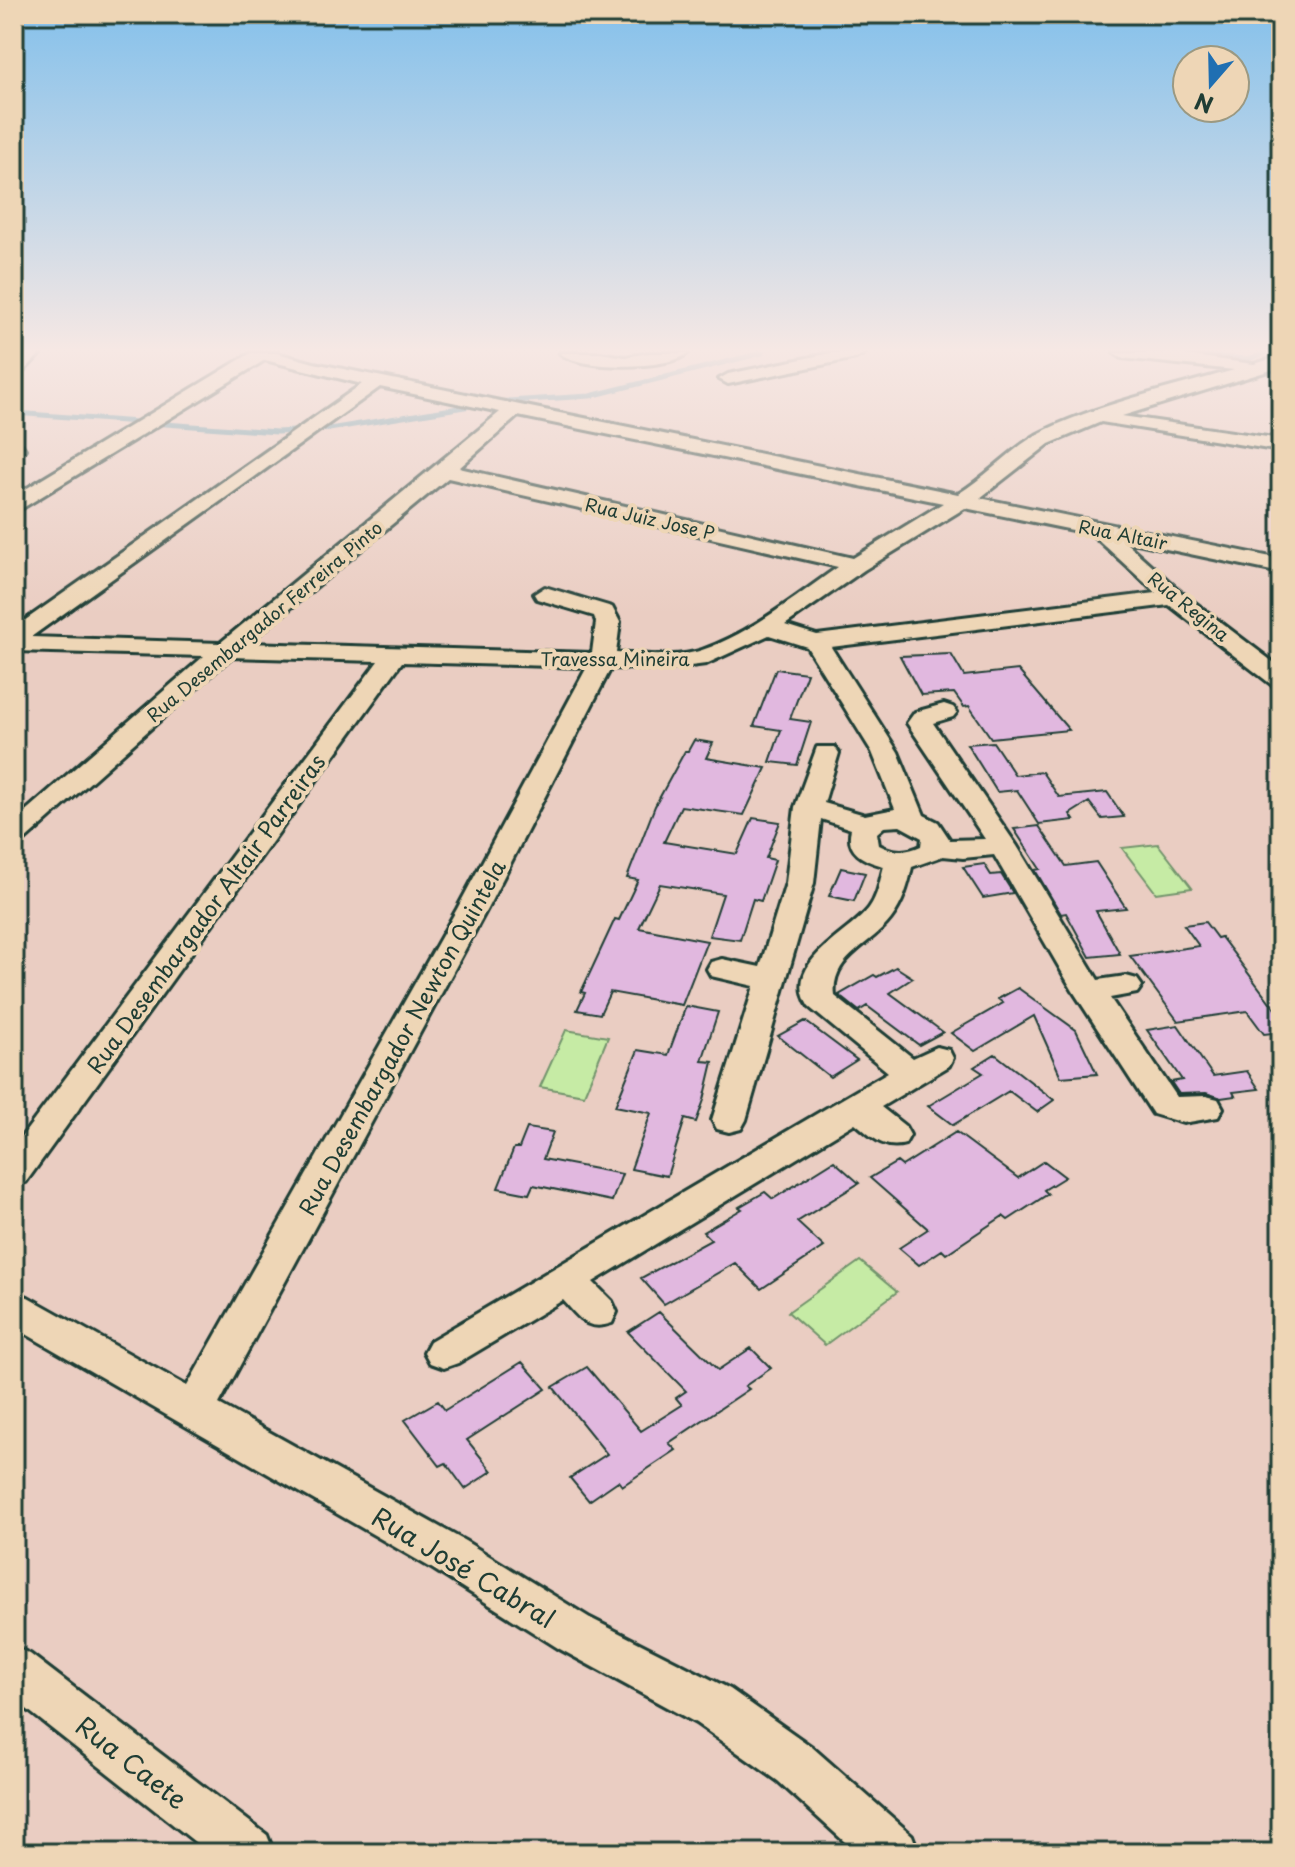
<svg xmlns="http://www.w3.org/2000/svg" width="1295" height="1867" font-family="'Playpen Sans',sans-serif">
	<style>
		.green { fill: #c6eba5; stroke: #72946c; stroke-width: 2 }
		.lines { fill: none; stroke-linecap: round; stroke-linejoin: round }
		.stream { stroke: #6196a4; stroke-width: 5 }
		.building { fill: #e1b8df; stroke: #1f3d34; stroke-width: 2 }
		.street-casing { stroke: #1f3d34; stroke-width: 6 }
		.street { fill: #eed6b6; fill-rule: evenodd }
		.labels { text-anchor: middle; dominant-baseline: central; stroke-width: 8; stroke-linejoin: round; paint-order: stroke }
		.far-street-label { font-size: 18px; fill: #1f3d34; stroke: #eed6b6 }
		.street-label { font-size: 22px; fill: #1f3d34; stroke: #eed6b6 }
		.near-street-label { font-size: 26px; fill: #1f3d34; stroke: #eed6b6 }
	</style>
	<rect width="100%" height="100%" fill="#eacdc2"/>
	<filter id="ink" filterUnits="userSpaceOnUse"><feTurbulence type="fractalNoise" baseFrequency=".0125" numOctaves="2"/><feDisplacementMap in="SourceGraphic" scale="16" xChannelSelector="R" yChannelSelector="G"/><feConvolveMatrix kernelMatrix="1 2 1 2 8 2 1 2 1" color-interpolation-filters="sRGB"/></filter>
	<g filter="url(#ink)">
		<path class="green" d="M 1158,844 L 1192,888 L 1156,893 L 1122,848 Z
			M 566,1030 L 608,1037 L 584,1095 L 540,1087 Z
			M 860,1261 L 897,1292 L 825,1345 L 788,1312 Z"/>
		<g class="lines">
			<path class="stream" d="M 1161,353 L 1248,359 L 1265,353
				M 493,402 L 590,396 L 762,353
				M 14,413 L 277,432 L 329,429 L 477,405"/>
		</g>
		<path class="building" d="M 951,654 L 964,676 L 1018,670 L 1069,730 L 991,738 L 969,706 L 964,707 L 954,693 L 921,695 L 900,656 Z
			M 776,669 L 807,673 L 790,719 L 811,722 L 797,765 L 770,762 L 781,730 L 754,726 Z
			M 694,740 L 713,743 L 706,758 L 766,768 L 744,815 L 681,806 L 664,842 L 737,854 L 753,818 L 780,822 L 766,858 L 775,860 L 761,901 L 753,899 L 740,940 L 709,936 L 723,894 L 660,884 L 639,928 L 707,941 L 682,1005 L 610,992 L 600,1014 L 577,1010 L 585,993 L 581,992 L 615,919 L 619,920 L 638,880 L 627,878 L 655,806 L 685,751 L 688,751 Z
			M 993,742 L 1015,775 L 1042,772 L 1059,797 L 1107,792 L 1124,817 L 1102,819 L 1089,802 L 1070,814 L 1074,820 L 1039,824 L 1017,790 L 997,792 L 967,744 Z
			M 1039,826 L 1066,866 L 1096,862 L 1126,908 L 1096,911 L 1120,954 L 1090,957 L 1066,913 L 1061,914 L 1035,870 L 1040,869 L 1014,829 Z
			M 984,864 L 991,875 L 1001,874 L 1013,893 L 983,898 L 963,867 Z
			M 841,868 L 865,873 L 854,901 L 829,896 Z
			M 1205,922 L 1217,938 L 1221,937 L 1281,1017 L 1281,1032 L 1264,1034 L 1247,1011 L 1178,1021 L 1130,956 L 1199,946 L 1184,925 Z
			M 896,967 L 913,978 L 890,993 L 943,1032 L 919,1045 L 867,1006 L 859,1011 L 839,995 L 874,975 L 877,977 Z
			M 1018,988 L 1076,1030 L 1097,1074 L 1061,1077 L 1034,1016 L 975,1051 L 951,1033 L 1003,1003 L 998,999 Z
			M 686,1006 L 718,1012 L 702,1061 L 713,1062 L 704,1100 L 696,1122 L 685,1119 L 667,1176 L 631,1169 L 651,1113 L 615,1106 L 638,1050 L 668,1055 Z
			M 805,1021 L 857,1060 L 830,1077 L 778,1036 Z
			M 1178,1025 L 1213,1076 L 1247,1071 L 1259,1089 L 1233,1092 L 1235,1096 L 1221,1098 L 1206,1093 L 1179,1094 L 1171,1082 L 1182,1080 L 1147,1030 Z
			M 995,1054 L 1054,1100 L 1037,1112 L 1009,1091 L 953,1125 L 928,1106 L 983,1073 L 974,1067 Z
			M 527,1128 L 553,1132 L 543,1159 L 622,1174 L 612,1201 L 533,1185 L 529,1194 L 498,1188 L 514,1148 L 519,1148 Z
			M 956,1132 L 1018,1178 L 1044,1161 L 1065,1177 L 1044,1190 L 1048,1194 L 1008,1220 L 1003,1216 L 946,1254 L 942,1250 L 919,1265 L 899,1248 L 928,1229 L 870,1178 L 897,1162 L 902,1166 Z
			M 834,1161 L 859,1183 L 797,1222 L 824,1247 L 761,1289 L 735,1263 L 664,1304 L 641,1278 L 711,1240 L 703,1232 L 742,1209 L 739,1207 L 765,1192 L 773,1199 Z
			M 659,1312 L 718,1370 L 751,1348 L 771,1368 L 745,1386 L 749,1389 L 669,1443 L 676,1450 L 622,1486 L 618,1481 L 589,1501 L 570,1478 L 607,1454 L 553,1387 L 587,1367 L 641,1431 L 682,1405 L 676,1398 L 686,1391 L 628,1332 Z
			M 522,1362 L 546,1389 L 467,1440 L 492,1471 L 465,1489 L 446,1463 L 440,1466 L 405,1420 L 438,1401 L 445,1410 Z"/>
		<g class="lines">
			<g class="street-casing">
				<path id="street" d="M 22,353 L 41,353 L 20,375 L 14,376 L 14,361 Z
					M 251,353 L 277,353 L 314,363 L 958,494 C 986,477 1009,451 1036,435 C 1092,405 1173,388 1234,370 L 1122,358 L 1114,353 L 1170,353 L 1254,364 L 1281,356 L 1281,367 L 1122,416 L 1281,439 L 1281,451 L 1101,422 L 1049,444 L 980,498 L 1281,559 L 1281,573 L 1123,540 L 1182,593 L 1281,668 L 1281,687 L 1272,685 L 1169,605 L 831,647 L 898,752 L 924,815 L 938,822 L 950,840 L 985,839 L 907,723 L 915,712 L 944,704 L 953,707 L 957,712 L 953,717 L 933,723 L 1017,846 L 1098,980 L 1126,976 L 1137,979 L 1142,986 L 1137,993 L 1110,998 L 1177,1097 L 1206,1096 L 1218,1099 L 1223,1108 L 1218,1117 L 1183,1123 L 1153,1114 L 1073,991 L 994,855 L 963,858 L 943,856 L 912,867 C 908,886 903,903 891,919 C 871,946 830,957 835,996 L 913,1058 L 937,1047 L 949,1050 L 953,1058 L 949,1066 L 881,1107 L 905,1126 L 910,1135 L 905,1144 C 883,1150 871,1136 855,1123 L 593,1282 L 612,1301 L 617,1312 L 612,1323 C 586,1332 579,1317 563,1300 L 458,1363 L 444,1368 L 430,1363 L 424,1352 L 430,1341 L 888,1072 L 809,1007 C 781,962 848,936 869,908 C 878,896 880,880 884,866 C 864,861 845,852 851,829 L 821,819 L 814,883 L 746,1120 L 741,1129 L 729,1132 L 717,1129 L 712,1120 L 754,986 L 711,976 L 707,969 L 711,962 L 722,959 L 760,967 L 786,883 L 795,807 L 817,747 L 835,747 L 839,753 L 824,803 L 865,815 L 895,809 L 872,752 L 807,647 L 769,635 L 706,664 L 667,669 L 611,668 L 487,909 L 219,1404 L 465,1541 L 590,1618 L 730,1689 L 812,1747 L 912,1835 L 919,1853 L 857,1853 L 778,1781 L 696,1723 L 558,1648 L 433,1569 L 14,1327 L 14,1293 L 28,1297 L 187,1386 L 457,909 L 587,667 L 402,662 L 26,1182 L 14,1186 L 14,1147 L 378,661 L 231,657 L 24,841 L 14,843 L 14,821 L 204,656 L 14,651 L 14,628 L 362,384 L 265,360 L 21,509 L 14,511 L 14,496 ZM 380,387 L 500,412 L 220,643 L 31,637 ZM 518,416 L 943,503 L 853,558 L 459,468 ZM 448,478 L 838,567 C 795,597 751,633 702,650 C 675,659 643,654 616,653 L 620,622 L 612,607 L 545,587 L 534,594 L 537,599 L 594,616 L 596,622 L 592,653 L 248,643 ZM 965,508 L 1092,534 L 1156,593 L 817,635 L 785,625 L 864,570 ZM 900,826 L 922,838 L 921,846 C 907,853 892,852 879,845 L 877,833 L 884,827 Z
					M 560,353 L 600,353 L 625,357 L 649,353 L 688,353 C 670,370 578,370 560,353 Z
					M 831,353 L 865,353 L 856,358 L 728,384 L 719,379 L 728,374 Z
					M 14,443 L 22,445 L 25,449 L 22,453 L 14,455 Z
					M 14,1647 L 30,1654 L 267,1835 L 274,1853 L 209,1853 L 14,1699 Z"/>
			</g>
			<use href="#street" class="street"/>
		</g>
	</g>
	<linearGradient id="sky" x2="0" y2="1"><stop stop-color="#83c0eb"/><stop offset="0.57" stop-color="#f6e8e4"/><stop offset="1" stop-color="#f6e8e4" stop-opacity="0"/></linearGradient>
	<rect width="1295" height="614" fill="url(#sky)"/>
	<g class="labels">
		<g class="far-street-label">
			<text transform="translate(650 518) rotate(13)">Rua Juiz Jose P</text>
			<text transform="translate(1123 534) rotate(11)">Rua Altair</text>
			<text transform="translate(1189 606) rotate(39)">Rua Regina</text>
			<text transform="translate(264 621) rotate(-40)">Rua Desembargador Ferreira Pinto</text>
			<text x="615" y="658">Travessa Mineira</text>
		</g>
		<g class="street-label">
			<text transform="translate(205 913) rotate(-54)">Rua Desembargador Altair Parreiras</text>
			<text transform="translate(401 1037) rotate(-61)">Rua Desembargador Newton Quintela</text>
		</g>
		<g class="near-street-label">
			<text transform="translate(464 1567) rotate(31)">Rua José Cabral</text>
			<text transform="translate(132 1762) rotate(38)">Rua Caete</text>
		</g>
	</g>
	<rect width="1295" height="1867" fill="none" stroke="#eed6b6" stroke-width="48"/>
	<rect x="24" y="24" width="1247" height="1819" fill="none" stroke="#1f3d34" stroke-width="3" filter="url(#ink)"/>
	<g transform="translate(1211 84) rotate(200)"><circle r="38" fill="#eed6b6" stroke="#9b9982" stroke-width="2"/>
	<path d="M0-6L14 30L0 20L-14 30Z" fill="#1f6fb2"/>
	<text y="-12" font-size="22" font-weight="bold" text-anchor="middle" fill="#1f3d34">N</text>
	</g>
</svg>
